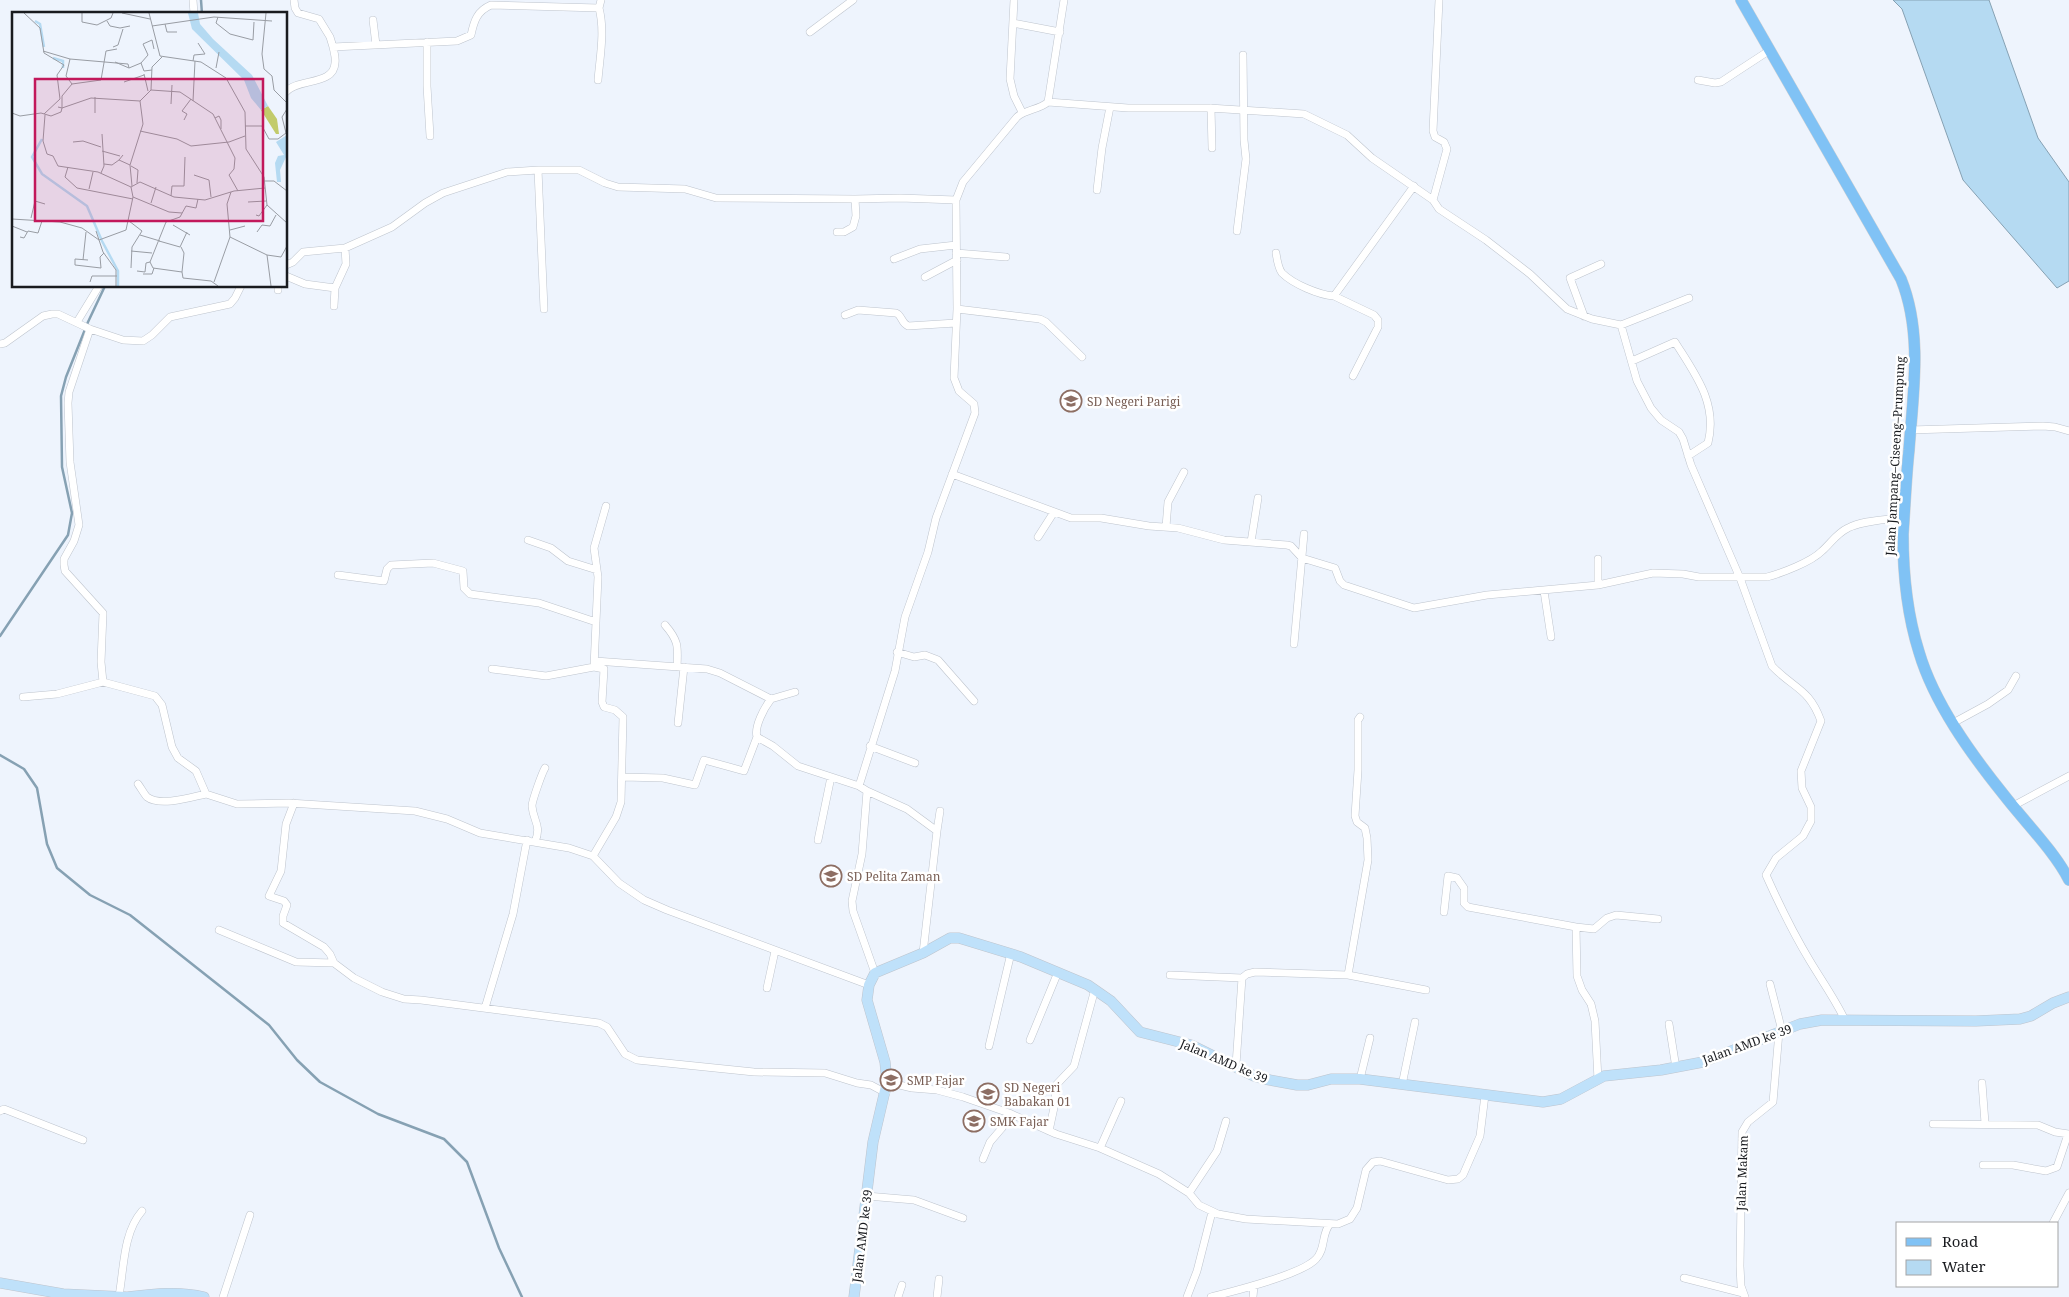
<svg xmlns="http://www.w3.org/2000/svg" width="2069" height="1297" font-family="'Noto Serif',serif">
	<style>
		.water { fill: #b5daf2; stroke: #86a1b3 }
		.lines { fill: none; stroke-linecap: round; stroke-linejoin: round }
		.stream { stroke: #86a1b3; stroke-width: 2.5 }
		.street-casing { stroke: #bec4cd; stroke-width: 8 }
		.secondary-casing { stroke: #bec4cd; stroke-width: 11 }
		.primary-casing { stroke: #d1d1d2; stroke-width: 12 }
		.street { stroke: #fff; stroke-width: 7 }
		.secondary { stroke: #bfe1fa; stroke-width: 10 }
		.primary { stroke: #80c2f5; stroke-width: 11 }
		.labels { text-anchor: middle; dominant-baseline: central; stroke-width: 5; stroke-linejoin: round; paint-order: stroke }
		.education-label { font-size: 12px; fill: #785e54; stroke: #fff; text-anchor: start }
		.street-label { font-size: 12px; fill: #191b1f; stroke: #fff }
		.inset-river { fill: none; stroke: #b5daf2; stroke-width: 2.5 }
		.inset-road { fill: none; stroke: #999da4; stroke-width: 1 }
		.view { fill: #c2185b; fill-opacity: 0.15; stroke: #c2185b; stroke-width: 2.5 }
		.inset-edge { fill: none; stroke: #191b1f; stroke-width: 2.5 }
	</style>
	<rect width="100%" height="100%" fill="#eef4fd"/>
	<path class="water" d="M 1893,0 L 1989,0 L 2038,138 L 2069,182 L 2069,281 L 2057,288 L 1963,180 L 1902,9 Z"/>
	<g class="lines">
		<path class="stream" d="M 201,0 L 202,14
			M 0,636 L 68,535 L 72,513 L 62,467 L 61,396 L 66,377 L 88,322 L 105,286
			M 0,755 L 24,769 L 37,788 L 47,844 L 57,868 L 90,895 L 130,915 L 269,1025 L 297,1060 L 320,1082 L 378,1114 L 444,1139 L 467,1162 L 499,1248 L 522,1297"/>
		<g class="street-casing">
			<path id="street" d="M 193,0 L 194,14
				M 294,0 L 295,8 L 298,13 L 319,19 L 330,37 L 333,47
				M 1014,0 L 1010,79 L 1014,96 L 1022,112
				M 373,20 L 376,45
				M 1013,23 L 1060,32
				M 810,32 L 853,0
				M 427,42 L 427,86 L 430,136
				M 598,80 C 600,56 605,31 599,8
				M 1698,80 L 1715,83 L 1721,82 L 1770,50
				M 286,92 C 297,78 334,86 335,63 C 336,58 334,52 333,47 L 457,41 L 471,35 C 474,21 477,11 491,5 L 599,8 L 601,0
				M 1048,102 L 1128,108 L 1209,108 L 1304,114 L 1347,135 L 1372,158 L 1433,200 L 1439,209 L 1486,240 L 1530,274 L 1567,309 L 1592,319 L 1621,325 L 1637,381 L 1651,408 L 1661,420 L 1679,432 L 1683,439 L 1691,465 L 1740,578 L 1772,666 C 1794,689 1809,688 1821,721 L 1801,771 L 1802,788 L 1811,807 L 1811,821 L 1803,836 L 1776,858 L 1766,875 C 1779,904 1793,933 1810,961 C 1822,981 1835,999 1845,1020
				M 1211,108 L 1212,148
				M 538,170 L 544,309
				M 1097,190 L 1102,148 L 1110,107
				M 1433,200 L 1447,149 L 1444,142 L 1435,137 L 1433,131 L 1439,0
				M 1237,231 L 1246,159 L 1244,140 L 1243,55
				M 837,232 L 844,232 L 853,227 L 856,216 L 855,199
				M 956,253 L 1006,257
				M 1276,253 C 1277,259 1278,268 1282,273 C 1293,284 1319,295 1334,296
				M 894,259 L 920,249 L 956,245
				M 286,265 L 293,262 L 303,252 L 345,248 L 392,227 L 425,203 L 443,193 L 507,172 L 538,170 L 579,170 L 605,183 L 618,187 L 685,189 L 716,198 L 855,199 L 900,198 L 956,200
				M 286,276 L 305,284 L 335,288
				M 925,277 L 957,260
				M 278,290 L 278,286
				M 334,306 L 335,288 L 346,264 L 345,248
				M 957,309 L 1040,319 L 1046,322 L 1082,357
				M 845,315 L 858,310 L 896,313 C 902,315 901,323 908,326 L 956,323
				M 1584,316 L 1570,278 L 1601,264
				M 77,322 L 99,286
				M 1621,325 L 1689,298
				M 90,329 L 69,392 L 68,403 L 70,462 L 79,525 L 74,541 L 64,559 L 64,565 L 65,571 L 103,613 L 101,662 L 103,682 L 155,696 L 162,705 L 172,747 L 178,758 L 196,771 L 206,794 L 237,804 L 289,803 L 415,811 L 447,819 L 480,833 L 569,848 L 593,856 L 619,883 L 644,900 L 667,910 L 869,985
				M 0,344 L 5,343 L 43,316 L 52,314 L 58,314 L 90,329 L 123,340 L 143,341 L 152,335 L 170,317 L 230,304 L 235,298 L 241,286
				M 1632,361 L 1675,342 C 1695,374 1718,403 1708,443 L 1688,456
				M 1353,376 L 1378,327 L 1378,320 L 1374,315 L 1334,296 L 1414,186
				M 1910,430 L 2043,426 L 2055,427 L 2069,431
				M 952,474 L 1071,518 L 1101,518 L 1149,526 L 1178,528 L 1224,540 L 1287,545 L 1291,546 L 1302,558 L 1335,568 L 1340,581 L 1344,585 L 1414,608 L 1487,595 L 1598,585 L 1653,573 L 1683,574 L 1699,577 L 1767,577 C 1782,573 1811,562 1822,551 C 1831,543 1837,533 1848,528 C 1863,520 1887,520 1904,517
				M 1166,527 L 1168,502 L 1184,472
				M 1038,537 L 1054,512
				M 528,540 L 551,548 L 568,561 L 597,570
				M 1251,542 L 1258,498
				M 1598,559 L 1598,585
				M 338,575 L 384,581 L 387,569 L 391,565 L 433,563 L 463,571 L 464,588 L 470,594 L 539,603 L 596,622
				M 1544,591 L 1551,637
				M 665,625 C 679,641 678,647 677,667
				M 1294,644 L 1304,534
				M 897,652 L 914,657 L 925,655 L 938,660 L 974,701
				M 595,661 L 707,669 L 720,673 L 771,699
				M 492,669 L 546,676 L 594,667
				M 795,692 L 771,699 C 764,708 754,727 757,737 L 773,746 L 798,766 L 859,786
				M 23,697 L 57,694 L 103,682
				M 678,723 L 684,667
				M 1953,723 L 1988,704 L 2008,690 L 2016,676
				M 870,746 L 915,763
				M 623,777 L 663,778 L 695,785 L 704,760 L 744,771 L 757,737
				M 138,784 C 141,788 144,794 147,797 C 160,807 192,797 206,794
				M 867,791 L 907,809 L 937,831 L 923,953
				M 294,803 L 286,824 L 281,871 L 269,896 L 284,901 L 287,905 L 283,916 L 283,923 L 324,947 L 330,954 L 334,963 L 354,978 L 382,992 L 404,999 L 421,1000 L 599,1023 L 607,1027 L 625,1054 L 637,1060 L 754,1072 L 825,1073 L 857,1083 L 871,1085 L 886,1093
				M 2013,806 L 2069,776
				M 937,831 L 940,811
				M 818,840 L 831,777
				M 535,842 C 542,825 533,821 532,806 C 532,801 542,773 545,768
				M 593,856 L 616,817 L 621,802 L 623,717 L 615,710 L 604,707 L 602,702 L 604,669 L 594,667 L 598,577 L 594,548 L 606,506
				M 1444,912 L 1448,876 L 1457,878 L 1464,888 L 1464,903 L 1468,907 L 1576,927 L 1577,976 L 1582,990 L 1591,1004 L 1595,1021 L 1598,1080
				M 1576,927 L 1594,929 L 1607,918 L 1616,915 L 1658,919
				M 219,930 L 296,962 L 334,963
				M 875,973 L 853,911 L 852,901 L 862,854 L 867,791 L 859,786 L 895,671 L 905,617 L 928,552 L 936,518 L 975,413 L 974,404 L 959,391 L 954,378 L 957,309 L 956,200 L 963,182 L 1017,117 C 1026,109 1039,110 1048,102 L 1064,0
				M 1170,975 L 1242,978
				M 1348,975 L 1426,990
				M 1770,984 L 1782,1031
				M 767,988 L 775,951
				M 485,1008 L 513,914 L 527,840
				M 1669,1024 L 1676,1068
				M 1030,1040 L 1058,972
				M 989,1046 L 1011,953
				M 1236,1065 L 1242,978 L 1247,974 L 1255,972 L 1348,975 L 1368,860 L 1367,838 L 1365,828 L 1357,822 L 1355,816 L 1358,770 L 1358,720 L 1360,717
				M 1360,1079 L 1370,1038
				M 887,1082 L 912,1088 L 937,1090 L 963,1097 L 1009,1113 L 1056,1134 L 1100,1148 L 1159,1174 L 1189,1193 L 1199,1205 L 1218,1214 L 1246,1219 L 1338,1224 L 1350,1219 L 1357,1208 L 1366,1170 L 1373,1162 L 1380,1161 L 1448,1180 L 1458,1179 L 1463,1175 L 1480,1136 L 1485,1095
				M 1982,1083 L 1985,1123
				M 1402,1085 L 1415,1022
				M 0,1111 L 4,1109 L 83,1140
				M 1933,1124 L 2038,1125 L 2055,1132 L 2069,1134
				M 1049,1131 L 1055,1103 L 1056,1085 L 1074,1066 L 1095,989
				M 1100,1148 L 1121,1101
				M 983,1159 L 990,1142 L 1002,1128 L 1009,1113
				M 1983,1165 L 2013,1165 L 2046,1171 L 2057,1167 L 2068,1134
				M 1189,1193 L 1217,1151 L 1226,1121
				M 867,1196 L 914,1200 L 963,1218
				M 2053,1223 L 2069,1193
				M 1684,1278 L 1743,1293
				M 119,1296 C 124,1268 123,1233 142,1211
				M 223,1297 L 250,1215
				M 898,1297 L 902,1285
				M 937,1297 L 939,1279
				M 1187,1297 L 1197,1271 L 1212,1212
				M 1211,1297 C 1234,1291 1301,1275 1316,1259 C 1326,1249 1321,1234 1330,1224
				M 1253,1297 L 1254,1286
				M 1745,1297 L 1741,1286 L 1740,1266 L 1742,1132 L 1748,1122 L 1773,1102 L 1779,1032"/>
		</g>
		<g class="secondary-casing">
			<path id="secondary" d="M 0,1283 L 63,1294 L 126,1297
				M 128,1297 C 154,1294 178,1291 204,1297
				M 854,1297 L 873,1142 L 887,1082 L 885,1062 L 867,1000 L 869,985 L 875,973 L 923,953 L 950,938 L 959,938 L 1021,957 L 1088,985 L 1111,1001 L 1140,1032 L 1191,1045 L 1254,1076 L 1264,1079 L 1297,1085 L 1308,1085 L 1331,1079 L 1360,1079 L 1543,1102 L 1561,1099 L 1604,1076 L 1661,1070 L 1703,1062 L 1800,1024 L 1822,1020 L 1976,1021 L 2020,1019 L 2031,1016 L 2053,1003 L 2069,997"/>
		</g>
		<g class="primary-casing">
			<path id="primary" d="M 1741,0 L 1901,279 C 1923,333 1913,394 1909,450 C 1906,478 1905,506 1903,534 C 1903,574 1907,614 1919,652 C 1934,703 1971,754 2004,795 C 2024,821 2055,852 2069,880"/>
		</g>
		<use href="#street" class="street"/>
		<use href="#secondary" class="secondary"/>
		<use href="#primary" class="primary"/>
	</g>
	<defs>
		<g id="school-ring" transform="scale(1.125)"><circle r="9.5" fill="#fff" stroke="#8d6e63" stroke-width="1.5"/><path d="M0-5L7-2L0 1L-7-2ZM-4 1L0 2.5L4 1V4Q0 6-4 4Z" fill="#8d6e63"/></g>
	</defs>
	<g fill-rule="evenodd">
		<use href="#school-ring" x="1071" y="401"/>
		<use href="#school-ring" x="831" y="876"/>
		<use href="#school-ring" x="891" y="1080"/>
		<use href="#school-ring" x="988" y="1094"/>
		<use href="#school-ring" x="974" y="1121"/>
	</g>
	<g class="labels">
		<g class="education-label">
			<text x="1087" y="401">SD Negeri Parigi</text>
			<text x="847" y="876">SD Pelita Zaman</text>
			<text x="907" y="1080">SMP Fajar</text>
			<text x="1004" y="1087">SD Negeri<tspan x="1004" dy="14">Babakan 01</tspan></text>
			<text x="990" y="1121">SMK Fajar</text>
		</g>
		<g class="street-label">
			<text transform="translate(1895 456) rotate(-87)">Jalan Jampang–Ciseeng–Prumpung</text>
			<text transform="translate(1747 1044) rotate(-20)">Jalan AMD ke 39</text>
			<text transform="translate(1224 1061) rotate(23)">Jalan AMD ke 39</text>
			<text transform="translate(1742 1173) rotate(-88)">Jalan Makam</text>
			<text transform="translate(862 1236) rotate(-83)">Jalan AMD ke 39</text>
		</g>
	</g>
	<g transform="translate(12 12)">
		<rect width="275" height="275" fill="#eef4fd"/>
		<path d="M 256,94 L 265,107 L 267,122 L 264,122 L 249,98 Z" fill="#c2cb6b"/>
		<path d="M 176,1 L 186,1 L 188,12 L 201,27 L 240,63 L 256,94 L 249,98 L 239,86 L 232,68 L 180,17 ZM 275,123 L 275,143 L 268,158 L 269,170 L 265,170 L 263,151 L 266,144 L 272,143 L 264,130 Z" fill="#b5daf2"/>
		<path class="inset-river" d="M 23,9 L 28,12 L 32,35M 41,46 L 51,49 L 51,56M 30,127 L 20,145 L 30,162 L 75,194 L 90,229M 90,229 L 106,259 L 106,274"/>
		<path class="inset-road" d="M 12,1 L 28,16 L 32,41 L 52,53 L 45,63 L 48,87 L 32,102M 70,1 L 70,10 L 85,13 L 99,6 L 101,1M 110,1 L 138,7M 137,1 L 148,44 L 189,50 L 214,66 L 233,100 L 234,137 L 252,165 L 255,193 L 275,211M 254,1 L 250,42 L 252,57 L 260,64 L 262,78 L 275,91M 206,5 L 204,11 L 218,22 L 241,28 L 242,10M 95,9 L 98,14 L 108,16 L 118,14M 153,12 L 155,20 L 165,20M 140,14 L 202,5 L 260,9M 101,35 L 106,33 L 111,17M 31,39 L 58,47 L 116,52 L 117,56 L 129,51 L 132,59 L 140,58M 58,47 L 54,64 L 60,72M 181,49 L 182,43 L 193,42 L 186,31M 103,50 L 117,56M 129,51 L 136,43 L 131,32 L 140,28 L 142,37M 204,56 L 207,40M 132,62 L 136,79M 112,70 L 132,63M 139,78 L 168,80 L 201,102 L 223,146 L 222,157 L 217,163 L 226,179M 83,85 L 83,101M 181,89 L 183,49M 159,92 L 160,73M 46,95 L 50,96 L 50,84 L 60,72 L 89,68 L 94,39 L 105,37M 0,101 L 8,104 L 29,101 L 39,104 L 49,100 L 50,96 L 79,86 L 128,89M 33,103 L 31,129 L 35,142 L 41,144 L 46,154 L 86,160 L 119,175M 203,106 L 207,104 L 209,108 L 209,117M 172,108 L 175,102 L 170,99 L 179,87M 233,114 L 250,114 L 257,127 L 266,127 L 274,121 L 270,105 L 275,97M 128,119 L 165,127 L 179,134 L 217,130 L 233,124M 61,130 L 71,129 L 89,135M 90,139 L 108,144M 111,143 L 107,148 L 118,153M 92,152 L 100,153 L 107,148M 119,154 L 126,158 L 125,171M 56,155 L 53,165 L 65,176 L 121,187M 89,161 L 92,154 L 90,122M 182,163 L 197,168 L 199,185M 252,169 L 262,169 L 275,179M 120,174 L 118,153 L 131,112 L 128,89 L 139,78 L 140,55 L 150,45M 77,177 L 81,160M 159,184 L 160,174 L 172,174 L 173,145M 121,185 L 157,200 L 170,201M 186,187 L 184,196 L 174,194 L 168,205 L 154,210 L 138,250 L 141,256 L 170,260 L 171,266 L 199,269 L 206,274M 236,190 L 254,189M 139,191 L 144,175M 244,203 L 247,204 L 255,193M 19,206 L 23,189 L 33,192M 0,207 L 48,210 L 70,216 L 87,228 L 114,218 L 121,185 L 119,175 L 128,170 L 162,185 L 193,188 L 222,179 L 253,176M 117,209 L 130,219 L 120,235 L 119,256M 161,213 L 178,223M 0,214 L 15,220M 218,218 L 233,214M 84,219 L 91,240 L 104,258 L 104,274M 245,220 L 250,213 L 258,214 L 264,203M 128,223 L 148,229M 8,225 L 12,226 L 16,219 L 26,221 L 30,209M 218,225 L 255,243 L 259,274M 147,229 L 168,235 L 175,220M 169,235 L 172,241 L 170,260M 119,239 L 140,241M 255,243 L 269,245 L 275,234M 71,248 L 74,220M 76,248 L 63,247 L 63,253 L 89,256 L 88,245 L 92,241M 125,259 L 133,260 L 134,251 L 138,250M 131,262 L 140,262 L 142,256M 78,270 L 80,264 L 105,264M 202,270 L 218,225 L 215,192 L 219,180"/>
		<path class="view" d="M 23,67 L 251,67 L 251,209 L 23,209 Z"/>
		<rect width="275" height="275" class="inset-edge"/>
	</g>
	<rect x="1896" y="1222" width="162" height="65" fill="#ffffff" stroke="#a3a4a5"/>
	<rect x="1906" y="1238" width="25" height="8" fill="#80c2f5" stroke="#a3a4a5"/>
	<text x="1942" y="1247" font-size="15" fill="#191b1f">Road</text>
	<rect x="1906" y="1260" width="25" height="15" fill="#b5daf2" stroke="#a3a4a5"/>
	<text x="1942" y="1272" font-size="15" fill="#191b1f">Water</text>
</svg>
